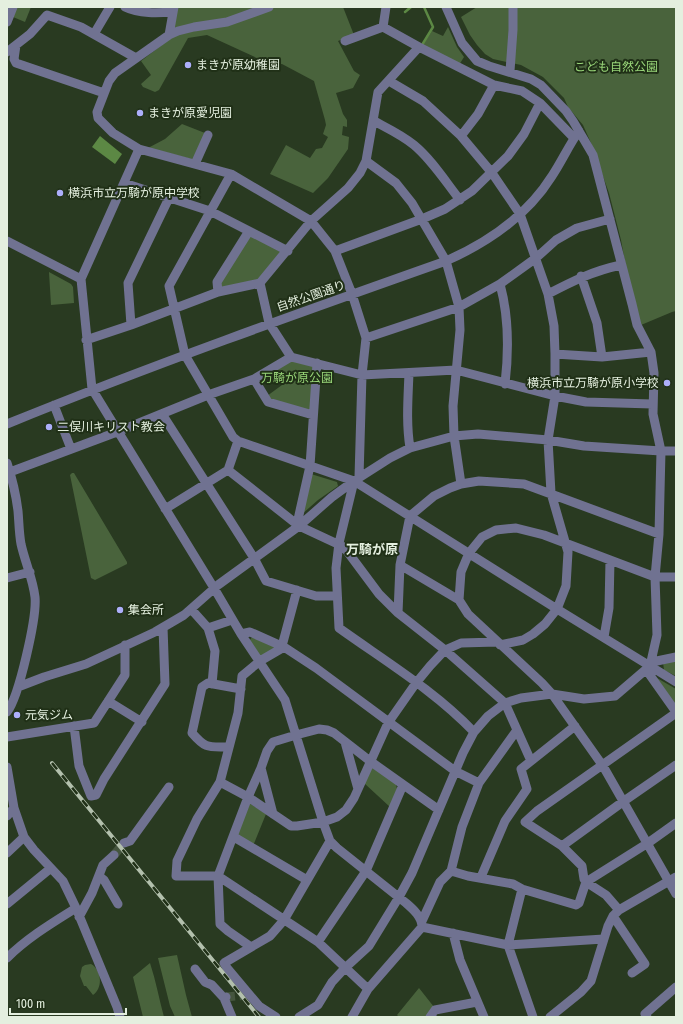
<svg xmlns="http://www.w3.org/2000/svg" width="683" height="1024" font-family="'Fira Sans Condensed','Noto Sans JP',sans-serif">
	<style>
		.green { fill: #49633c }
		.water { fill: #5c8844 }
		.lines { fill: none; stroke-linecap: round; stroke-linejoin: round }
		.stream { stroke: #5c8844; stroke-width: 2.5 }
		.minor-tunnel { stroke: #45553e; stroke-width: 9; stroke-dasharray: 9 4.5; stroke-linecap: butt }
		.minor { stroke: #707291; stroke-width: 9 }
		.rail-casing { stroke: #b3c0ad; stroke-width: 4 }
		.rail { stroke: #203017; stroke-width: 2.5; stroke-dasharray: 8; stroke-linecap: butt }
		.poi-dot { fill: #adaffb; stroke: #203017; stroke-width: 1.5 }
		.labels { text-anchor: middle; dominant-baseline: central; stroke-width: 4; stroke-linejoin: round; paint-order: stroke }
		.poi-label { font-size: 12px; fill: #e4efdf; stroke: #203017; text-anchor: start }
		.park-label { font-size: 12px; fill: #98d578; stroke: #203017 }
		.street-label { font-size: 12px; fill: #e4efdf; stroke: #203017 }
		.neighbourhood-label { font-size: 13px; font-weight: bold; fill: #e4efdf; stroke: #203017 }
	</style>
	<rect width="100%" height="100%" fill="#293a21"/>
	<path class="green" d="M 17,7 L 31,7 L 25,22 L 13,17 Z
		M 177,7 L 343,7 L 354,35 L 338,41 L 354,71 L 360,75 L 353,88 L 336,93 L 343,114 L 347,120 L 347,127 L 343,126 L 342,135 L 349,137 L 348,149 L 328,178 L 313,193 L 270,174 L 286,145 L 310,158 L 316,149 L 322,148 L 328,137 L 323,134 L 326,125 L 325,120 L 314,81 L 282,64 L 272,65 L 207,35 L 188,38 L 159,90 L 155,92 L 143,87 L 141,84 L 151,75 L 141,61 L 171,38 Z
		M 477,7 L 676,7 L 676,311 L 672,312 L 641,325 L 628,278 L 621,240 L 609,193 L 591,143 L 583,125 L 568,107 L 564,98 L 543,77 L 521,65 L 493,59 L 485,54 L 477,45 L 470,35 L 461,17 Z
		M 448,27 L 457,47 L 464,57 L 459,65 L 423,45 L 432,31 L 443,36 Z
		M 182,124 L 205,133 L 195,160 L 148,148 L 165,139 Z
		M 250,234 L 284,252 L 259,281 L 220,289 L 219,282 Z
		M 49,272 L 71,284 L 73,287 L 74,303 L 51,305 Z
		M 291,360 L 314,365 L 311,412 L 270,400 L 267,396 L 282,385 L 274,372 Z
		M 72,473 L 74,473 L 127,562 L 127,564 L 95,580 L 91,578 L 70,475 Z
		M 311,474 L 337,482 L 338,486 L 318,500 L 301,515 Z
		M 253,636 L 279,648 L 260,658 L 249,641 Z
		M 676,659 L 676,676 L 664,670 L 663,662 Z
		M 657,678 L 676,689 L 676,706 Z
		M 372,766 L 396,784 L 397,789 L 390,807 L 364,783 Z
		M 249,803 L 266,814 L 253,846 L 237,836 Z
		M 177,955 L 186,995 L 192,1017 L 175,1017 L 170,1006 L 158,958 Z
		M 150,963 C 156,981 159,999 164,1017 L 143,1017 L 133,977 Z
		M 91,964 C 102,970 103,988 93,995 L 86,986 L 84,986 L 80,976 L 82,967 L 85,965 Z
		M 419,988 L 434,1007 L 426,1017 L 399,1017 L 397,1015 Z"/>
	<path class="water" d="M 100,136 L 122,154 L 115,164 L 92,147 Z"/>
	<g class="lines">
		<path class="stream" d="M 405,12 L 411,7
			M 422,45 L 433,27 L 424,7"/>
		<path class="minor-tunnel" d="M 114,855 L 124,843
			M 226,997 L 246,995"/>
		<path class="minor" d="M 125,7 C 139,14 158,13 173,12
			M 174,7 L 169,35 L 115,73 L 109,81 L 97,112 L 98,118 L 113,133 L 139,149 L 231,174 L 311,221 L 335,251 L 352,294 L 366,338 L 362,375 L 359,477
			M 7,22 L 13,7
			M 383,27 L 386,7
			M 94,34 L 110,7
			M 169,35 L 178,31 L 194,27 L 227,22 L 269,7
			M 345,41 L 383,27 L 419,47 L 494,85 L 522,91 L 540,103 L 574,138
			M 16,45 L 14,59 L 16,63 L 104,93
			M 419,47 L 378,92 L 366,161 L 360,173 L 348,188 L 311,221 L 260,283 L 269,323 L 291,357 L 362,375 L 456,370 L 555,396 L 586,402 L 652,404
			M 7,52 L 30,34 L 47,15 L 81,27 L 136,58
			M 510,71 L 513,30 L 513,7
			M 389,81 L 423,101 L 461,136 L 492,173 L 520,214 L 548,294 L 554,326 L 555,354 L 555,396 L 548,440 L 551,493 L 568,552 L 566,586 L 557,609 L 545,624 L 533,634 L 523,640 L 500,645
			M 374,121 C 387,128 402,135 414,145 C 432,160 445,181 460,200
			M 461,136 L 478,114 L 494,85
			M 139,149 L 81,279 L 92,389 L 214,588 L 241,634 L 285,700 L 323,822 L 330,841 L 337,848 L 406,903 C 413,909 422,917 422,927 L 368,989 L 352,1017
			M 366,161 L 396,183 L 412,203 L 446,261 L 459,307 L 460,330 L 453,406 L 454,436 L 461,484
			M 195,164 L 208,135
			M 231,174 L 169,286 L 185,355 L 233,437 L 238,441 L 354,481 L 557,609 L 676,682
			M 124,183 L 210,211 L 288,251
			M 7,241 L 81,279
			M 335,251 L 422,219 L 445,209 L 472,191 L 508,156 L 524,134 L 540,103
			M 581,276 L 597,323 L 602,357
			M 500,284 C 509,317 509,350 505,384
			M 218,292 L 217,282 L 249,231
			M 548,294 C 573,281 593,271 621,265
			M 131,325 L 128,283 L 169,198
			M 366,338 L 459,307 L 500,284 L 536,258 L 556,240 L 577,228 L 610,219
			M 86,340 L 131,325 L 218,292 L 260,283
			M 555,354 L 602,357 L 651,352
			M 409,373 C 408,399 406,423 410,448
			M 254,379 L 268,402 L 313,415
			M 54,405 L 71,449
			M 162,414 L 254,558 L 266,581 L 316,596 L 337,596
			M 7,424 C 152,365 299,313 446,261 C 489,242 527,216 552,176 C 562,161 569,145 579,131
			M 7,463 C 12,478 16,495 18,511 C 19,522 19,533 21,544 C 25,562 33,579 35,597 C 37,617 19,697 7,712
			M 228,470 L 299,526 L 344,547 L 379,594 L 398,613 L 445,650 L 505,703 L 531,761
			M 10,472 L 117,432 L 208,395 L 254,379 L 291,357
			M 354,481 L 339,543 L 336,568 L 339,628 C 385,661 435,691 474,732
			M 165,509 L 228,470 L 238,441
			M 297,524 L 310,466 L 317,363
			M 400,565 L 459,600
			M 676,577 L 655,577 L 544,535 L 516,528 L 496,530 L 482,537 L 469,553 L 461,572 L 459,600 L 468,614 L 542,683 L 552,694 L 603,766 L 676,894
			M 7,578 L 30,572
			M 191,609 L 208,628 L 232,620
			M 398,613 L 400,565 L 410,516 L 434,496 L 450,488 L 461,484 L 479,481 L 524,484 L 659,534
			M 208,628 L 215,651 L 212,684
			M 241,634 L 250,632 L 284,647 L 316,668 L 455,771 L 479,783
			M 604,637 L 609,608 L 610,560
			M 282,646 L 297,590
			M 284,647 L 260,661 L 242,676 L 238,713 L 220,782 L 197,819 L 177,861 L 176,876 L 218,876 L 318,942 L 368,989
			M 652,662 L 676,657
			M 647,671 L 676,712
			M 18,687 L 44,677 L 86,664 L 155,632 L 184,615 L 218,585 L 299,526 L 332,497 L 354,481 L 390,458 L 410,448 L 454,436 L 478,434 L 548,440 L 584,446 L 661,451 L 676,451
			M 108,701 L 142,722
			M 74,726 L 79,766 L 91,796 L 96,795 L 104,779 L 165,684 L 163,627
			M 7,737 L 94,723 L 125,675 L 125,645
			M 345,742 L 358,789
			M 228,747 C 208,747 206,749 192,733 L 202,687 L 208,683 L 241,689
			M 7,767 L 14,808 L 24,837 L 34,850 L 63,881 L 76,908 L 117,1007 L 120,1017
			M 261,768 L 273,814
			M 220,782 L 248,797 L 291,826 L 297,826 L 323,822 L 337,817 L 346,810 L 354,798 L 388,723 L 416,683 L 430,666 L 445,650 L 461,643 L 497,642
			M 7,816 L 14,808
			M 234,837 L 307,880
			M 124,843 L 130,841 L 169,787
			M 562,846 L 624,801 L 676,765
			M 7,853 L 24,837
			M 451,871 L 468,876 L 513,884 L 522,889 L 508,945 L 533,1017
			M 99,876 L 104,880 L 118,904
			M 481,877 L 505,821 L 527,789 L 521,769 L 575,726
			M 522,889 L 576,905 L 579,903 L 586,882 L 648,843 L 676,823
			M 7,904 L 51,868
			M 619,910 L 606,895 L 586,882 L 584,879 L 582,866 L 562,846 L 525,822 L 537,811 L 676,713
			M 613,916 L 645,964 L 632,973
			M 79,917 L 92,893 L 103,865 L 114,855
			M 422,921 L 440,882 L 451,871 L 462,827 L 479,783 L 517,730
			M 422,927 L 508,945 L 604,939
			M 453,933 L 460,960 L 484,1017
			M 318,942 L 366,871 L 403,785
			M 251,947 L 228,931 L 220,924 L 218,876 L 248,797 L 261,768 L 267,751 L 273,742 L 296,735 L 319,729 L 327,730 L 334,733 L 370,761 L 439,810
			M 7,958 C 27,938 52,923 76,908
			M 195,969 L 205,982 L 212,985 L 224,998 L 226,997
			M 224,998 L 232,1017
			M 276,1017 L 259,1006 L 227,968 L 224,963 L 270,936 L 284,920 L 330,841
			M 299,1017 L 318,1005 L 332,982 L 345,968 L 369,946 L 399,897 L 412,873 L 463,753 L 474,732 L 488,716 L 505,703 L 521,698 L 552,694 L 584,699 L 615,696 L 650,666 L 657,635 L 655,577 L 659,534 L 661,451 L 653,414 L 654,373 L 651,352 L 637,325 L 632,304 L 593,155 L 573,121 L 566,111 L 541,85 L 531,79 L 489,66 L 477,61 L 462,43 L 446,7
			M 430,1017 L 435,1010 L 477,1002
			M 550,1017 L 581,992 L 591,981 L 608,926 L 613,916 L 619,910 L 676,877
			M 647,1017 L 645,1014 L 676,987"/>
		<g class="rail-casing">
			<path id="rail" d="M 52,763 L 259,1017"/>
		</g>
		<use href="#rail" class="rail"/>
	</g>
	<g class="poi-dot">
		<circle cx="188" cy="65" r="4"/>
		<circle cx="140" cy="113" r="4"/>
		<circle cx="60" cy="193" r="4"/>
		<circle cx="667" cy="383" r="4"/>
		<circle cx="49" cy="427" r="4"/>
		<circle cx="120" cy="610" r="4"/>
		<circle cx="17" cy="715" r="4"/>
	</g>
	<g class="labels">
		<g class="poi-label">
			<text x="196" y="65">まきが原幼稚園</text>
			<text x="148" y="113">まきが原愛児園</text>
			<text x="68" y="193">横浜市立万騎が原中学校</text>
			<text x="659" y="383" text-anchor="end">横浜市立万騎が原小学校</text>
			<text x="57" y="427">二俣川キリスト教会</text>
			<text x="128" y="610">集会所</text>
			<text x="25" y="715">元気ジム</text>
		</g>
		<g class="park-label">
			<text x="616" y="67">こども自然公園</text>
			<text x="297" y="378">万騎が原公園</text>
		</g>
		<g class="street-label">
			<text transform="translate(311 296) rotate(-19)">自然公園通り</text>
		</g>
		<g class="neighbourhood-label">
			<text x="372" y="549">万騎が原</text>
		</g>
	</g>
	<rect width="683" height="1024" fill="none" stroke="#e4efdf" stroke-width="16"/>
	<path d="M10 1008v6h116v-6" fill="none" stroke="#e4efdf" stroke-width="2"/>
	<text x="16" y="1008" font-size="12" fill="#e4efdf" stroke="#203017" stroke-width="3" paint-order="stroke">100 m</text>
</svg>
